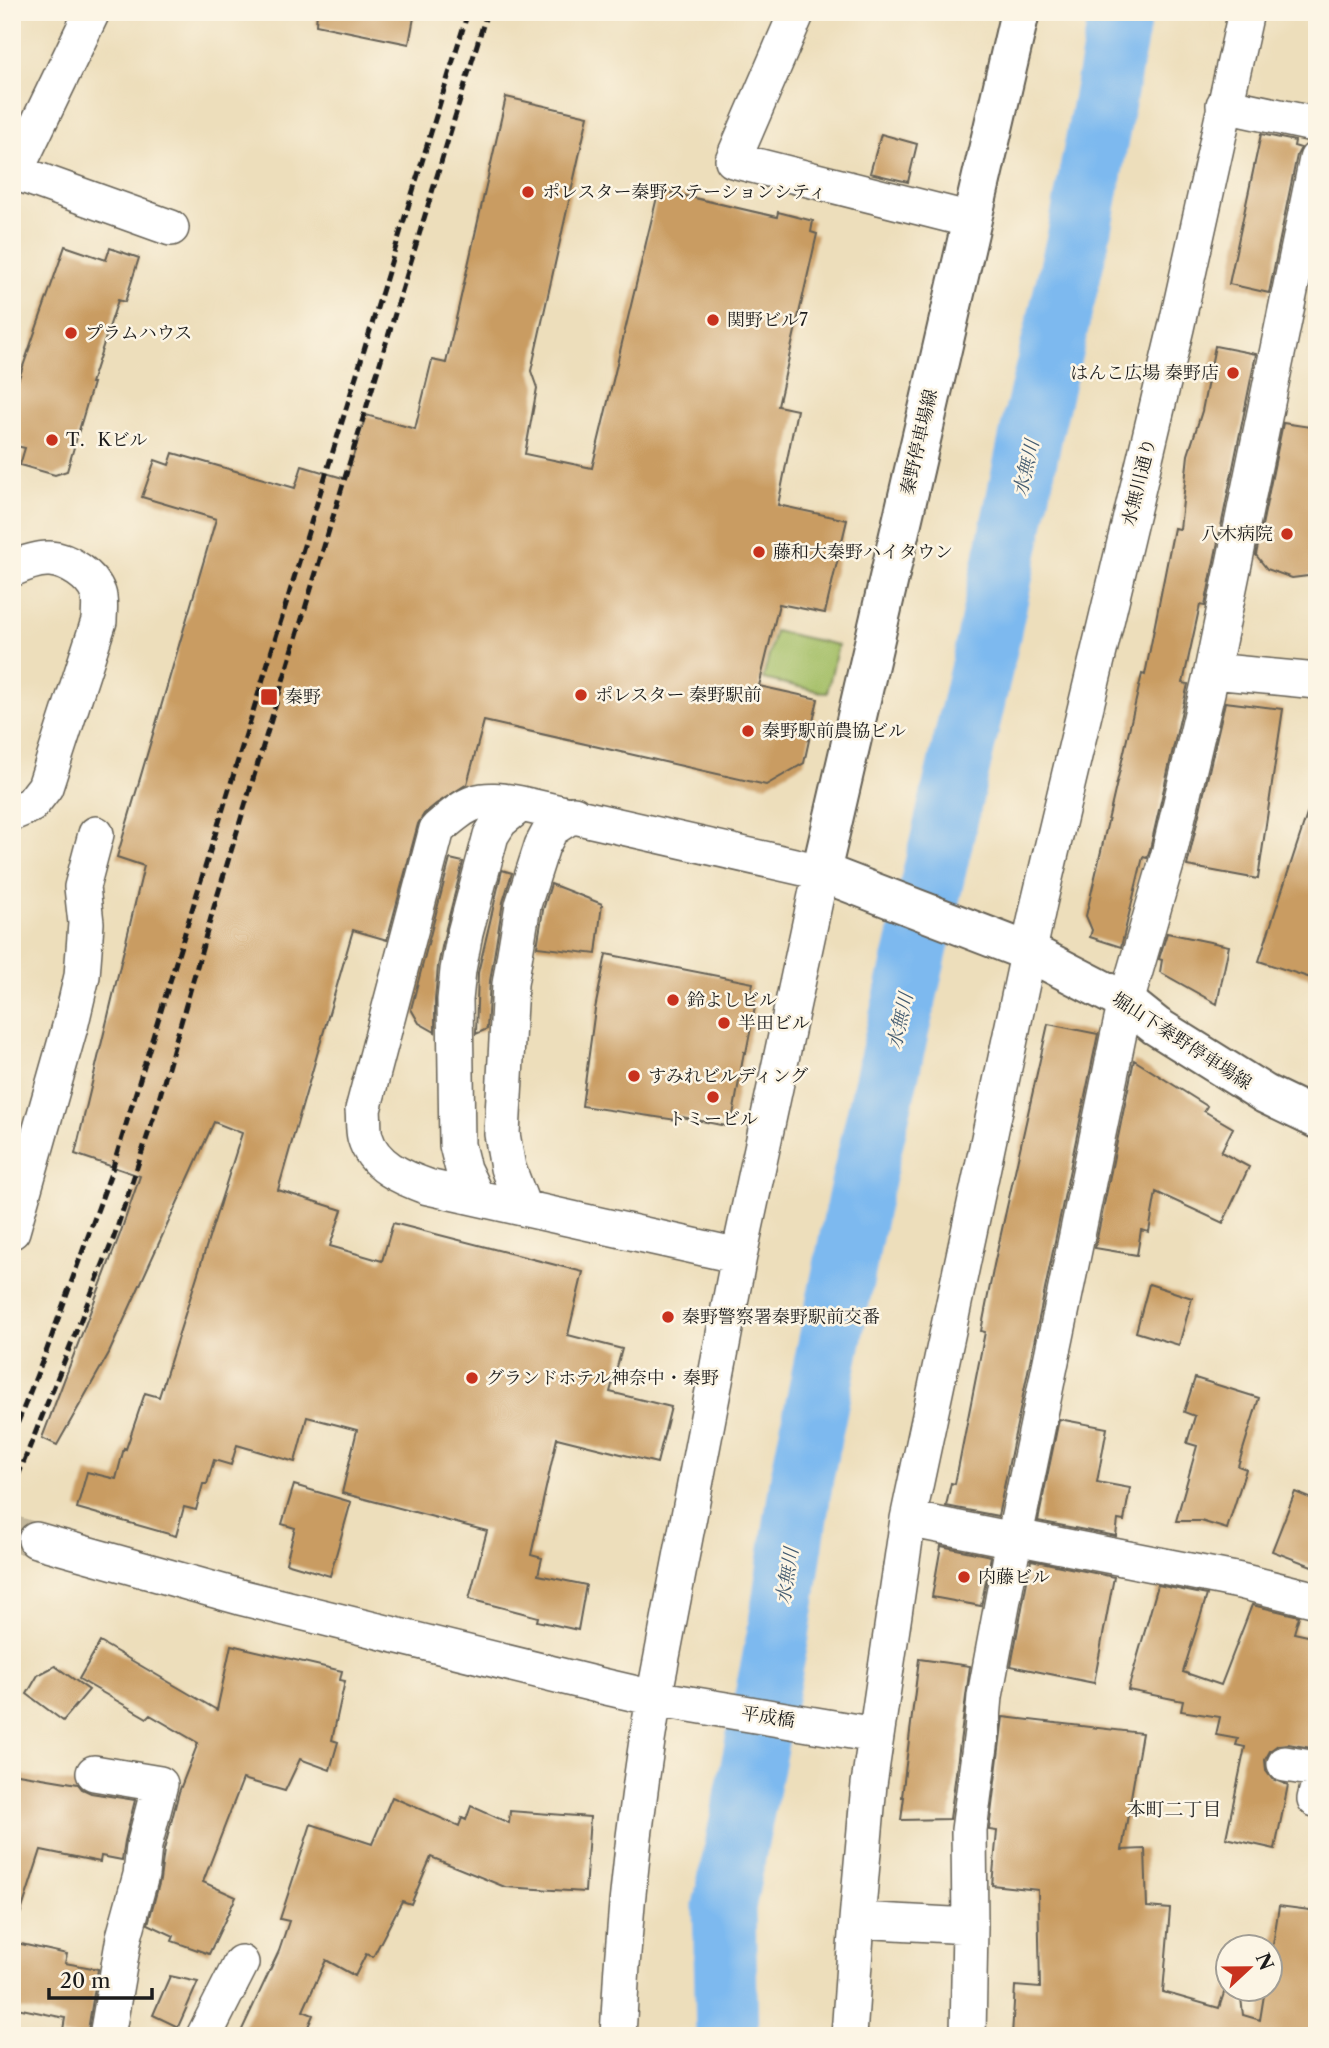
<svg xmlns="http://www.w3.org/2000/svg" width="1329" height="2048" font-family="'Libre Caslon Text','Noto Serif JP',serif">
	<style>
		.green { fill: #a3be65; stroke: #606d40; stroke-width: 2 }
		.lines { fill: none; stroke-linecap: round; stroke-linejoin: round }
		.river { stroke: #7db9ef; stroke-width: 63 }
		.building { fill: #c99c62 }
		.minor-tunnel { stroke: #c3b79b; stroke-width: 35; stroke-dasharray: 35 18; stroke-linecap: butt }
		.minor-casing { stroke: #656054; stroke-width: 38 }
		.major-casing { stroke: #656054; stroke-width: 42 }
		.minor { stroke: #fff; stroke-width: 35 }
		.major { stroke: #fff; stroke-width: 38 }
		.rail { stroke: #1c1c1c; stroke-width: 5; stroke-dasharray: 10 5; stroke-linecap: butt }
		.poi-dot { fill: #c8321e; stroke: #fcf5e5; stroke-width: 2.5 }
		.labels { text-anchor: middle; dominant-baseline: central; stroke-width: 5; stroke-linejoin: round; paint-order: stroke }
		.poi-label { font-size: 18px; fill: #1c1c1c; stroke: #fcf5e5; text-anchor: start }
		.street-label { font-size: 18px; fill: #1c1c1c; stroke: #fcf5e5 }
		.water-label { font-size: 19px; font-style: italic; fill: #435b70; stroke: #fcf5e5 }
		.neighbourhood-label { font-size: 19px; fill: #1c1c1c; stroke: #fcf5e5 }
	</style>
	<rect width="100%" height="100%" fill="#fcf5e5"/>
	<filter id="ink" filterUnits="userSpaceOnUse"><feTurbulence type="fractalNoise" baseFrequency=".0143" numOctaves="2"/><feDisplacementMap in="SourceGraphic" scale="14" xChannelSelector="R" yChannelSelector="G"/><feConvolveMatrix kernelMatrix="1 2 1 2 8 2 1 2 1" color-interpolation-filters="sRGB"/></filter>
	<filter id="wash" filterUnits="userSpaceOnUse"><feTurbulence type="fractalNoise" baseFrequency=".00686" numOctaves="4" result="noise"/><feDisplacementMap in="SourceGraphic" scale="28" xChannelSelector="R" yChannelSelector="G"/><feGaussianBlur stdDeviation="1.57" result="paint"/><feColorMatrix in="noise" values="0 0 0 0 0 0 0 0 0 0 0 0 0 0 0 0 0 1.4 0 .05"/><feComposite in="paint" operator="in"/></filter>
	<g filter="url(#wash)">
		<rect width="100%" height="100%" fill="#eddebb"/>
		<path class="green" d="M 775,631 L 838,645 L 827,693 L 763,679 Z"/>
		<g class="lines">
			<path class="river" d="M 727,2036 L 724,1907 L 778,1636 L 802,1477 L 860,1193 L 988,640 L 1032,430 L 1078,239 L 1121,12"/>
		</g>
		<g id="blocks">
			<path class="building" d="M 317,12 L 415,12 L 409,44 L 316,25 Z
				M 506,97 L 588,116 L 531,371 L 537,388 L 525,454 L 592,468 L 657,197 L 662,199 L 664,191 L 777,217 L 778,212 L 813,221 L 811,232 L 817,234 L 778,406 L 797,410 L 778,505 L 847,520 L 825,613 L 779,604 L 759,686 L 818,699 L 804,763 L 766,785 L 484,721 L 467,784 L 436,804 L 424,814 L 418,824 L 387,940 L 353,930 L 278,1190 L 342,1210 L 330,1246 L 382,1261 L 393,1223 L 583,1272 L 568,1335 L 622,1349 L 610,1392 L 671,1407 L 657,1463 L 557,1438 L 531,1555 L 542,1558 L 538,1575 L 586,1585 L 578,1630 L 537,1621 L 538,1617 L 469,1599 L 487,1531 L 342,1493 L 357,1430 L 307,1417 L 295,1462 L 237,1445 L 231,1465 L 214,1460 L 207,1484 L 203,1484 L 196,1510 L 184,1507 L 176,1536 L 77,1508 L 87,1472 L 116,1479 L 124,1448 L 126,1449 L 145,1393 L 159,1397 L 242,1133 L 214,1122 L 109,1353 L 57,1445 L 42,1438 L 120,1234 L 140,1176 L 75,1154 L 144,866 L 117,857 L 216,519 L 142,497 L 155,460 L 169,465 L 173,453 L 295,488 L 302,466 L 346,479 L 366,415 L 415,429 L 432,360 L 446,363 Z
				M 881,134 L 917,144 L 908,182 L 870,173 Z
				M 1261,134 L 1295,141 L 1294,146 L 1301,148 L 1297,155 L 1269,293 L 1229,284 Z
				M 65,246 L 106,260 L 110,248 L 139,258 L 125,302 L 118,300 L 91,383 L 93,383 L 67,471 L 55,475 L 20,465 L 25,448 L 12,445 L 12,398 Z
				M 1215,346 L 1256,354 L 1205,606 L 1200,605 L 1183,683 L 1188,684 L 1150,849 L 1147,858 L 1143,857 L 1121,947 L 1090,937 L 1092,930 L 1086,916 L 1142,674 L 1145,675 L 1174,528 L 1180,529 L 1188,455 L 1202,411 Z
				M 1283,423 L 1317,428 L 1317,570 L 1308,576 L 1292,578 L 1267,569 L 1256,555 Z
				M 1225,702 L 1283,709 L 1258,879 L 1187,866 Z
				M 1310,805 L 1317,806 L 1317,980 L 1259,961 Z
				M 450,859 L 463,862 L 446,928 L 438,966 L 435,1000 L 435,1032 L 419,1023 L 411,1009 Z
				M 502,870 L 512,873 L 503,902 L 490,981 L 487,1029 L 476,1034 L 478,973 Z
				M 551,884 L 602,904 L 596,954 L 537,947 L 543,910 Z
				M 1167,933 L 1229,946 L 1217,1004 L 1160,972 L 1162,960 L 1159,959 Z
				M 606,954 L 753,983 L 751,994 L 756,995 L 753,1007 L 755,1007 L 746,1053 L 744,1052 L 731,1127 L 677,1116 L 676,1120 L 582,1106 L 595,1009 Z
				M 1048,1024 L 1098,1034 L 998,1516 L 946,1506 L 951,1483 L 955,1484 L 985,1332 L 981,1331 L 994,1265 Z
				M 1134,1060 L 1207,1106 L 1204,1111 L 1233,1128 L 1221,1152 L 1249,1167 L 1223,1223 L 1156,1192 L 1149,1232 L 1141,1230 L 1137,1255 L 1095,1248 Z
				M 1149,1284 L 1192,1298 L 1179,1345 L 1136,1332 Z
				M 1195,1378 L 1259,1398 L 1238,1466 L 1246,1469 L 1227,1529 L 1201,1521 L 1176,1521 L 1197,1446 L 1187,1443 L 1195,1416 L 1184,1412 Z
				M 1059,1419 L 1107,1428 L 1097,1482 L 1130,1488 L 1124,1521 L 1118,1520 L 1116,1536 L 1038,1521 Z
				M 294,1485 L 351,1502 L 330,1576 L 286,1563 L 295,1528 L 282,1524 Z
				M 1295,1492 L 1317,1501 L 1317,1568 L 1272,1551 Z
				M 941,1546 L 991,1556 L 981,1606 L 932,1597 Z
				M 1031,1560 L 1114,1577 L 1094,1683 L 1011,1666 Z
				M 1158,1585 L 1207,1595 L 1183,1672 L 1221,1685 L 1252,1605 L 1299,1616 L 1294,1633 L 1317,1638 L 1317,1749 L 1288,1744 L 1278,1745 L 1270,1751 L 1265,1760 L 1266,1771 L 1272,1779 L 1288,1785 L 1275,1849 L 1226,1838 L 1245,1747 L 1236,1745 L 1238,1739 L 1216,1735 L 1220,1717 L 1181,1711 L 1183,1701 L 1128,1690 Z
				M 100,1642 L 217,1710 L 231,1645 L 342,1671 L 340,1680 L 345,1681 L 332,1740 L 338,1742 L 330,1770 L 300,1759 L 285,1791 L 243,1779 L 203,1882 L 236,1897 L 209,1954 L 172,1941 L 174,1936 L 148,1924 L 160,1880 L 164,1850 L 179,1792 L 198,1743 L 150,1715 L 147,1718 L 79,1679 Z
				M 919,1659 L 970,1666 L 950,1819 L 901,1820 L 904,1797 L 902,1797 Z
				M 55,1666 L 89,1690 L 63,1721 L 27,1694 L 38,1675 Z
				M 1003,1717 L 1142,1733 L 1122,1850 L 1145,1849 L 1147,1907 L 1170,1909 L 1163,1992 L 1219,2008 L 1228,1981 L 1228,1989 L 1240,1989 L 1243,2015 L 1260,2020 L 1265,1989 L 1270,1989 L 1270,1964 L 1279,1906 L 1317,1911 L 1317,2036 L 1012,2036 L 1015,1986 L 1040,1988 L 1038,1890 L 992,1885 L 997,1831 L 989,1830 Z
				M 12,1773 L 78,1784 L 82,1789 L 91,1793 L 135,1800 L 125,1841 L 122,1860 L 101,1856 L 100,1862 L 41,1850 L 18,1921 L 12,1920 Z
				M 392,1797 L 459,1826 L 462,1818 L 466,1820 L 471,1806 L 509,1823 L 510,1811 L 590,1817 L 585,1892 L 505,1887 L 431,1857 L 411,1904 L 402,1901 L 373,1957 L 366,1954 L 355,1976 L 326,1960 L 303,2011 L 313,2015 L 304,2036 L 239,2036 L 279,1951 L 289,1921 L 280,1919 L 311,1824 L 372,1844 Z
				M 12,1942 L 67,1954 L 65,1963 L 98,1969 L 87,2036 L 62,2036 L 65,2018 L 12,2007 Z
				M 170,1976 L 198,1982 L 178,2027 L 153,2015 Z"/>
		</g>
	</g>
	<g filter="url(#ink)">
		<use href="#blocks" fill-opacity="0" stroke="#656054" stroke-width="2"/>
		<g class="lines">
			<path class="minor-tunnel" d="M 12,1533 L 36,1540"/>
			<g class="minor-casing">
				<path id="minor" d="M 797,12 L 733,160 L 971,220
					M 1224,105 L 1317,125
					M 12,171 L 171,228
					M 15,172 L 92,12
					M 12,569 C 23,564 38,558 50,559 C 68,560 92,576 98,593 C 101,601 99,613 99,621 L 45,787 L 31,805 L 12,813
					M 1212,671 L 1317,681
					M 476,1196 L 463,1169 L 457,1145 L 455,1000 L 458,970 L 465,933 L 491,835 L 500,821 L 521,804
					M 523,1207 L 508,1168 L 502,1134 L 510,984 L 523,905 L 542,846 L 551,829 L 574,814
					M 12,1231 L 71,1023 L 82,976 L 86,923 L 82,887 L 96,834
					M 908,1519 L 1014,1540 L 1026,1539 L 1240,1581 L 1317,1600
					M 36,1540 L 240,1597 L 602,1686 L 654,1698 L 875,1735
					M 1285,1764 L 1317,1769
					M 94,1773 L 160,1784 L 144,1846 L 141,1875 L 124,1937 L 107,2036
					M 1315,1799 L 1317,1791
					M 857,1920 L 970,1926
					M 204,2036 L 241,1963
					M 618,2036 C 623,1922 635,1809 654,1698 L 739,1256 L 821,872 L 521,804 C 477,796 471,800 437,829 L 363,1110 C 364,1118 363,1129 365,1137 C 373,1166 403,1178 428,1187 L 739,1256
					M 849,2036 L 857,1920 L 869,1784 L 908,1519 L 1039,903 L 1176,328 L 1246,12
					M 968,2036 L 970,1926 L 969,1830 L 982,1731 L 985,1696 L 1014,1540 L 1118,1037 L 1126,1002 L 1169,854 L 1212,671 L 1317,159"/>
			</g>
			<g class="major-casing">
				<path id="major" d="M 1020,12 L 821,872 L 1029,952 L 1126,1002 L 1156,1026 L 1265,1094 L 1317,1119"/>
			</g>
			<use href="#minor" class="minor"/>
			<use href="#major" class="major"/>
			<path class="rail" d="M 12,1437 L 46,1352 L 112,1170 L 468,12
				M 12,1491 L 114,1237 L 155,1113 L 214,907 L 487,12"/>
		</g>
	</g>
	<g class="poi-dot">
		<circle cx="528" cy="192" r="7"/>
		<circle cx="713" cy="320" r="7"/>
		<circle cx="71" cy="333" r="7"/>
		<circle cx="1233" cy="373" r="7"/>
		<circle cx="52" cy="440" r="7"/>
		<circle cx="1287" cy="534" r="7"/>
		<circle cx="759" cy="552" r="7"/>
		<circle cx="581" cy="695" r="7"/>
		<rect x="260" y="688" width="18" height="18" rx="3.5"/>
		<circle cx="748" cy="731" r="7"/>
		<circle cx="673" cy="1000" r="7"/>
		<circle cx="724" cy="1023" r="7"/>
		<circle cx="634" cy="1076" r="7"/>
		<circle cx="713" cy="1097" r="7"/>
		<circle cx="668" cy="1317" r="7"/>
		<circle cx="472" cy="1378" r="7"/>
		<circle cx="964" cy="1577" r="7"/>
	</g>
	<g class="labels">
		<g class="poi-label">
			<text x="542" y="192">ポレスター秦野ステーションシティ</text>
			<text x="727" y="320">関野ビル7</text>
			<text x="85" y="333">プラムハウス</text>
			<text x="1219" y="373" text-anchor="end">はんこ広場 秦野店</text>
			<text x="66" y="440">T．Kビル</text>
			<text x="1273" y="534" text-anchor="end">八木病院</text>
			<text x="773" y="552">藤和大秦野ハイタウン</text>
			<text x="595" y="695">ポレスター 秦野駅前</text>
			<text x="285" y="697">秦野</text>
			<text x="762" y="731">秦野駅前農協ビル</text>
			<text x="687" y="1000">鈴よしビル</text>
			<text x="738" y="1023">半田ビル</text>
			<text x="648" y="1076">すみれビルディング</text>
			<text x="713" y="1119" text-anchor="middle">トミービル</text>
			<text x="682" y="1317">秦野警察署秦野駅前交番</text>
			<text x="486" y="1378">グランドホテル神奈中・秦野</text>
			<text x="978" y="1577">内藤ビル</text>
		</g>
		<g class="street-label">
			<text transform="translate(919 442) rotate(-77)">秦野停車場線</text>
			<text transform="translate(1139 482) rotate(-76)">水無川通り</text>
			<text transform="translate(1182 1041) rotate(33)">堀山下秦野停車場線</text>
			<text transform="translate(768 1717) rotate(9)">平成橋</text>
		</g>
		<g class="water-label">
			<text transform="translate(1026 468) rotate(-77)">水無川</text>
			<text transform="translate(900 1021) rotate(-77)">水無川</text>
			<text transform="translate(787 1576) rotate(-81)">水無川</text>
		</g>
		<g class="neighbourhood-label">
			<text x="1174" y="1809">本町二丁目</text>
		</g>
	</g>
	<rect width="1329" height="2048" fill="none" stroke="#fcf5e5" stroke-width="42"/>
	<g transform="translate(1249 1968) rotate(68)"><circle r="33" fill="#fcf5e5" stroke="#a29e95" stroke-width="2"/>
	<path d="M0-5L12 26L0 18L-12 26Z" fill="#c8321e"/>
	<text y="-10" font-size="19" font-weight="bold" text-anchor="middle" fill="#1c1c1c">N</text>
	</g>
	<path d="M49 1988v10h103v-10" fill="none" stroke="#1c1c1c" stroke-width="3.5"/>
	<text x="60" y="1988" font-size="21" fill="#1c1c1c" stroke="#fcf5e5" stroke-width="5" paint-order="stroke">20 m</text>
</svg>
